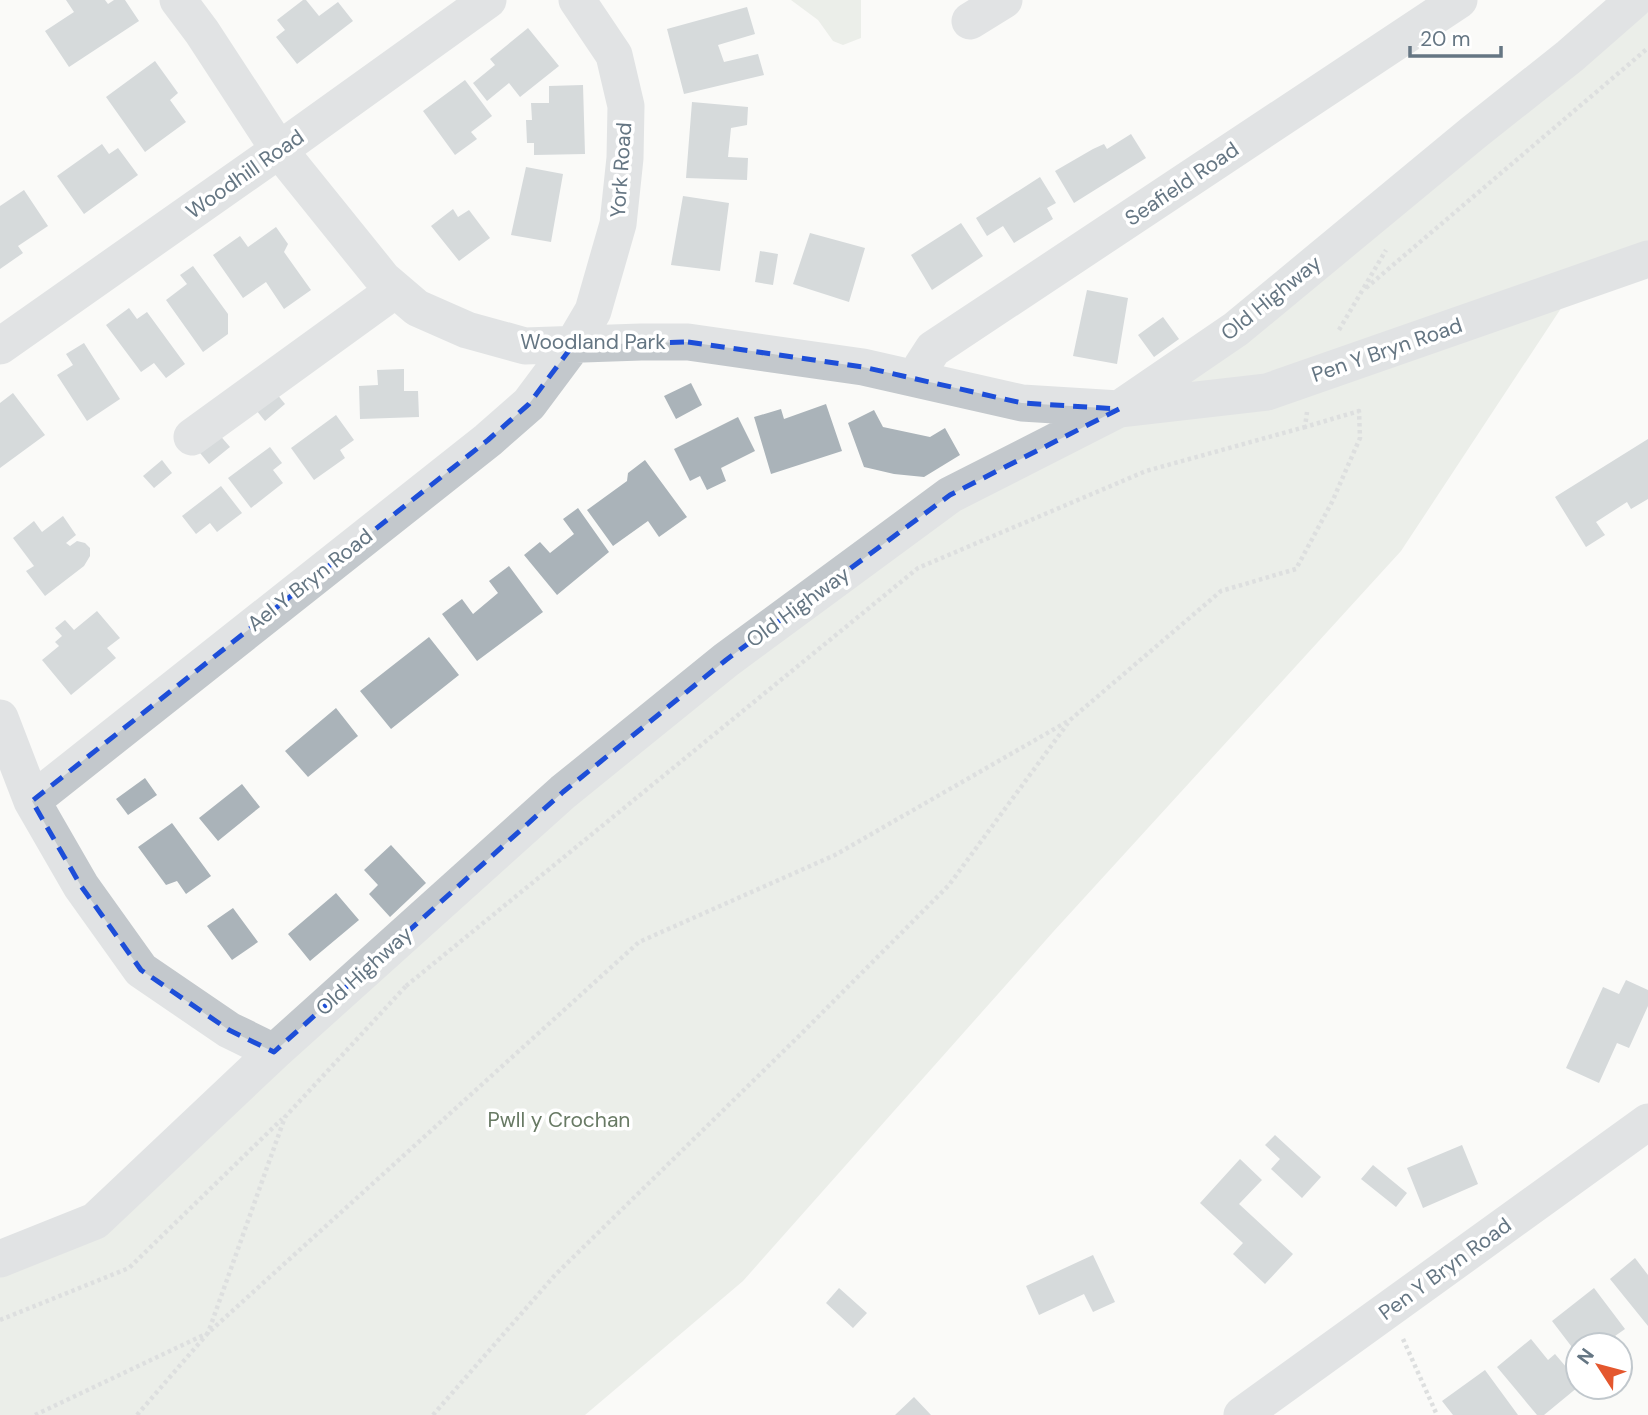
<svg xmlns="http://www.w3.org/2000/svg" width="1648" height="1415" font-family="'DM Sans',sans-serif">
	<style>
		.green { fill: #dadfd7 }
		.building { fill: #aab3b9 }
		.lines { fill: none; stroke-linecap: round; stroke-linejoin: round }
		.path { stroke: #bbbfc2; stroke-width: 4.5; stroke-dasharray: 3.5 3.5; stroke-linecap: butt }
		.minor { stroke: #c3c8cc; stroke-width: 37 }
		.marked { fill: none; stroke: #1d4ed8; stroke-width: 5; stroke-dasharray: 14 9; stroke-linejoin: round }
		.labels { text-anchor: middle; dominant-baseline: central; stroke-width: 7; stroke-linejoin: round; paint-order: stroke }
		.street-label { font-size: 21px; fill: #657683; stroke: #fff }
		.park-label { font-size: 21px; fill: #687a64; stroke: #fff }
	</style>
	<rect width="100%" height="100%" fill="#fafaf8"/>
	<path class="green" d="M 791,0 L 861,0 L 861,38 L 843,45 L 833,41 L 818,20 Z
		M 1648,0 L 1648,259 L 1577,284 L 1401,551 L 1053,932 L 743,1281 L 585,1415 L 0,1415 L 0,1259 L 95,1221 L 274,1052 L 950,495 L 1156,393 Z"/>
	<path class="building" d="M 66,0 L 105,0 L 108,4 L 114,0 L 125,0 L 139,21 L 69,67 L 45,31 L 74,12 Z
		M 303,0 L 306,0 L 319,16 L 338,2 L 353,21 L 297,64 L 276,37 L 285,30 L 277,20 Z
		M 747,7 L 755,34 L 718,45 L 724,62 L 758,54 L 764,75 L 684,94 L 667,29 Z
		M 528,28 L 559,66 L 520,97 L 509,83 L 487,101 L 473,83 L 495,65 L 490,59 Z
		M 155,61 L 178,93 L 170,100 L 186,122 L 145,152 L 106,97 Z
		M 465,80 L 492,116 L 471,132 L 477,139 L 455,155 L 423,111 Z
		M 583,85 L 585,154 L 534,155 L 534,143 L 527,143 L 526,120 L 532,120 L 531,103 L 549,103 L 549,86 Z
		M 692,102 L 748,107 L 747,125 L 731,128 L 728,157 L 748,158 L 747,180 L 686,178 Z
		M 1131,134 L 1146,158 L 1074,203 L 1055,171 L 1093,149 L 1104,144 L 1107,149 Z
		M 102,144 L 109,154 L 118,148 L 138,175 L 84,214 L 57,176 Z
		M 526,167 L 563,174 L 551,242 L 511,235 Z
		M 1040,177 L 1056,203 L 1047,208 L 1053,219 L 1014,243 L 1003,226 L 987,236 L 976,218 Z
		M 24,190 L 48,226 L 18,246 L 23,253 L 0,269 L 0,206 Z
		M 683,196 L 729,203 L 720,271 L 671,265 Z
		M 453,209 L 458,217 L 469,210 L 490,238 L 459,261 L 431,226 Z
		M 961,223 L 983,256 L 932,290 L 911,255 Z
		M 276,227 L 288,244 L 284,252 L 311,290 L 284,309 L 266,282 L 243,298 L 213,255 L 240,236 L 248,247 Z
		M 810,233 L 865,248 L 849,302 L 793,284 Z
		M 760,251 L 778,254 L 773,285 L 755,282 Z
		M 193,266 L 228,314 L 228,334 L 203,352 L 166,300 L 187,284 L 180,275 Z
		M 1087,290 L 1128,298 L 1117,364 L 1073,356 Z
		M 129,308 L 137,319 L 147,312 L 185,364 L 166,378 L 154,363 L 141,372 L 106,325 Z
		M 1163,317 L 1179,339 L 1154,357 L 1138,335 Z
		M 84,343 L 120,399 L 87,421 L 57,375 L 73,365 L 66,354 Z
		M 404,369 L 404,391 L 418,391 L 419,417 L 360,419 L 359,386 L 378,385 L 377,370 Z
		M 691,383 L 702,405 L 676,419 L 664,396 Z
		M 272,388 L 285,404 L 265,421 L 252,405 Z
		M 13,393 L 45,435 L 0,468 L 0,403 Z
		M 826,404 L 842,451 L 771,474 L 754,417 L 781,409 L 784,419 Z
		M 874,410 L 883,427 L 930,437 L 945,428 L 960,455 L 924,477 L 894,474 L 864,467 L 848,423 Z
		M 336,415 L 354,440 L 340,450 L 345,458 L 314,480 L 291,448 Z
		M 738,417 L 755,451 L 721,468 L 726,481 L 707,490 L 700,476 L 690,481 L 674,449 Z
		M 217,432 L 230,447 L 209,464 L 196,448 Z
		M 1648,439 L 1648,499 L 1631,509 L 1627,502 L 1596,522 L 1605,535 L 1586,547 L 1555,497 Z
		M 270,447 L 282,463 L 273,470 L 283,483 L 251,508 L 228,478 Z
		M 162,460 L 172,473 L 154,488 L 143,476 Z
		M 645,460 L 687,517 L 659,537 L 648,521 L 613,546 L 587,510 L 627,481 L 628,473 Z
		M 221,486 L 242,513 L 217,532 L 210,523 L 196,534 L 182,516 Z
		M 578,508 L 609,552 L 557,595 L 524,555 L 540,542 L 550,553 L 574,534 L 563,519 Z
		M 63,516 L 76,535 L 66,543 L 70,546 L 77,541 L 85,543 L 90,548 L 90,556 L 84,566 L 45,596 L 26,571 L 34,566 L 13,538 L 34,521 L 42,532 Z
		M 509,566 L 543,612 L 477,661 L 442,614 L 462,599 L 473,614 L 498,593 L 489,581 Z
		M 97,611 L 120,638 L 107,648 L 116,658 L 71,695 L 42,660 L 59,646 L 55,642 L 62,636 L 55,628 L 65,620 L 74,630 Z
		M 429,637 L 459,675 L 391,729 L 360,691 Z
		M 336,708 L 358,736 L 308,777 L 285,751 Z
		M 145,778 L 157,795 L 128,815 L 116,799 Z
		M 242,784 L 260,807 L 218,841 L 199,818 Z
		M 172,823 L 211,876 L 186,894 L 177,881 L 166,885 L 138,847 Z
		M 391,845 L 426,883 L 390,917 L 369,894 L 378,885 L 364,870 Z
		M 336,893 L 359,920 L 310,961 L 288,934 Z
		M 233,908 L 258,942 L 232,960 L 207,926 Z
		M 1626,980 L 1648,990 L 1648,1006 L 1629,1048 L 1617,1043 L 1599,1083 L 1566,1068 L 1603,987 L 1619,994 Z
		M 1275,1135 L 1321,1177 L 1302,1198 L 1271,1169 L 1280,1159 L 1265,1145 Z
		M 1462,1145 L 1478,1184 L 1423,1208 L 1407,1168 Z
		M 1240,1159 L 1262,1180 L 1239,1204 L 1293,1254 L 1265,1284 L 1233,1254 L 1243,1243 L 1200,1203 Z
		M 1373,1165 L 1407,1193 L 1396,1207 L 1361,1179 Z
		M 1093,1255 L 1115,1302 L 1093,1312 L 1084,1294 L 1039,1315 L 1026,1286 Z
		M 1635,1258 L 1648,1275 L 1648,1326 L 1610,1279 Z
		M 839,1288 L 867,1313 L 853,1328 L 826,1303 Z
		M 1594,1288 L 1625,1329 L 1615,1336 L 1621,1345 L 1578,1345 L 1578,1355 L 1552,1321 Z
		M 1531,1339 L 1548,1360 L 1555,1354 L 1578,1381 L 1578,1387 L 1544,1415 L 1537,1415 L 1497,1367 Z
		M 1485,1370 L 1518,1415 L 1453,1415 L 1442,1401 Z
		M 914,1397 L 931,1415 L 895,1415 Z"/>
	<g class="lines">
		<path class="path" d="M 1366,288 L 1648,48
			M 1339,330 L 1386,250
			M 406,986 L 918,568 L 1146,471 L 1305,427
			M 0,1320 L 129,1268 L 282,1119
			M 1403,1339 L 1437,1415
			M 35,1415 L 208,1333 L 285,1117 L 406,986 L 405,986
			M 137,1415 L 208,1333 L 639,942 L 835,855 L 1070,720 L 1221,591 L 1296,569 L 1332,502 L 1360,438 L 1359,411 L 1305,427 L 1307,412
			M 433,1415 L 555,1275 L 800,1035 L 949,885 L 1068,723"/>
		<path class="minor" d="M 178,0 L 202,32 L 279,150 L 383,279 L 417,308 L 467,330 L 525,346 L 641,342 L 688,342 L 863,367 L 1022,403 L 1119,409 L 1267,392 L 1648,259
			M 970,21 L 1004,0
			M 0,346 L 279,150 L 488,0
			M 917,379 L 922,366 L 933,349 L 1459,0
			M 192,437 L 395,290
			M 0,718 L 32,801 L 81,886 L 141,970 L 229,1030 L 274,1052
			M 32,801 L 488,440 L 529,404 L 573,345 L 593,311 L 618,224 L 625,158 L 626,106 L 614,55 L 577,0
			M 0,1259 L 95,1221 L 274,1052 L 563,792 L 726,660 L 950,495 L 1119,409 L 1236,329 L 1473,133 L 1570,56 L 1634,0
			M 1242,1415 L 1648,1122"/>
	</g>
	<path d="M0 0H1648V1415H0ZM 688,342 L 863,367 L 1022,403 L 1119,409 L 950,495 L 726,660 L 563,792 L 274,1052 L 229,1030 L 141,970 L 81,886 L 32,801 L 488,440 L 529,404 L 573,345 Z" fill="#fafaf8" fill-opacity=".55" fill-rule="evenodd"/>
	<path class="marked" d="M 688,342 L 863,367 L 1022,403 L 1119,409 L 950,495 L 726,660 L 563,792 L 274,1052 L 229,1030 L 141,970 L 81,886 L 32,801 L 488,440 L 529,404 L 573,345 Z"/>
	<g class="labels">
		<g class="street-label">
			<text transform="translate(621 170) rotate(-86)">York Road</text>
			<text transform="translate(245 174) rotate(-35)">Woodhill Road</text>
			<text transform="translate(1182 184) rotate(-34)">Seafield Road</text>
			<text transform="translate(1271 298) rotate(-39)">Old Highway</text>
			<text x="593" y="342">Woodland Park</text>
			<text transform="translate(1387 350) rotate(-19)">Pen Y Bryn Road</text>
			<text transform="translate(310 580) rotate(-38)">Ael Y Bryn Road</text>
			<text transform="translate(798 607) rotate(-36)">Old Highway</text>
			<text transform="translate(364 971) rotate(-42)">Old Highway</text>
			<text transform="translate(1445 1269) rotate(-36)">Pen Y Bryn Road</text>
		</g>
		<g class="park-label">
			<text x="559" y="1120">Pwll y Crochan</text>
		</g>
	</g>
	<g transform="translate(1599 1366) rotate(306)"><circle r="33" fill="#ffffff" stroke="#c1c8cd" stroke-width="2"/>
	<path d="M0-5L12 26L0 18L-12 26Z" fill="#e4572e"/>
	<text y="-10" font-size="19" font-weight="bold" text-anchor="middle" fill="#657683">N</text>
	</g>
	<path d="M1410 46v10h91v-10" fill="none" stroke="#657683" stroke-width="3.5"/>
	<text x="1420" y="46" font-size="21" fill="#657683" stroke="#ffffff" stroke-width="5" paint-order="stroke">20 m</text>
</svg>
